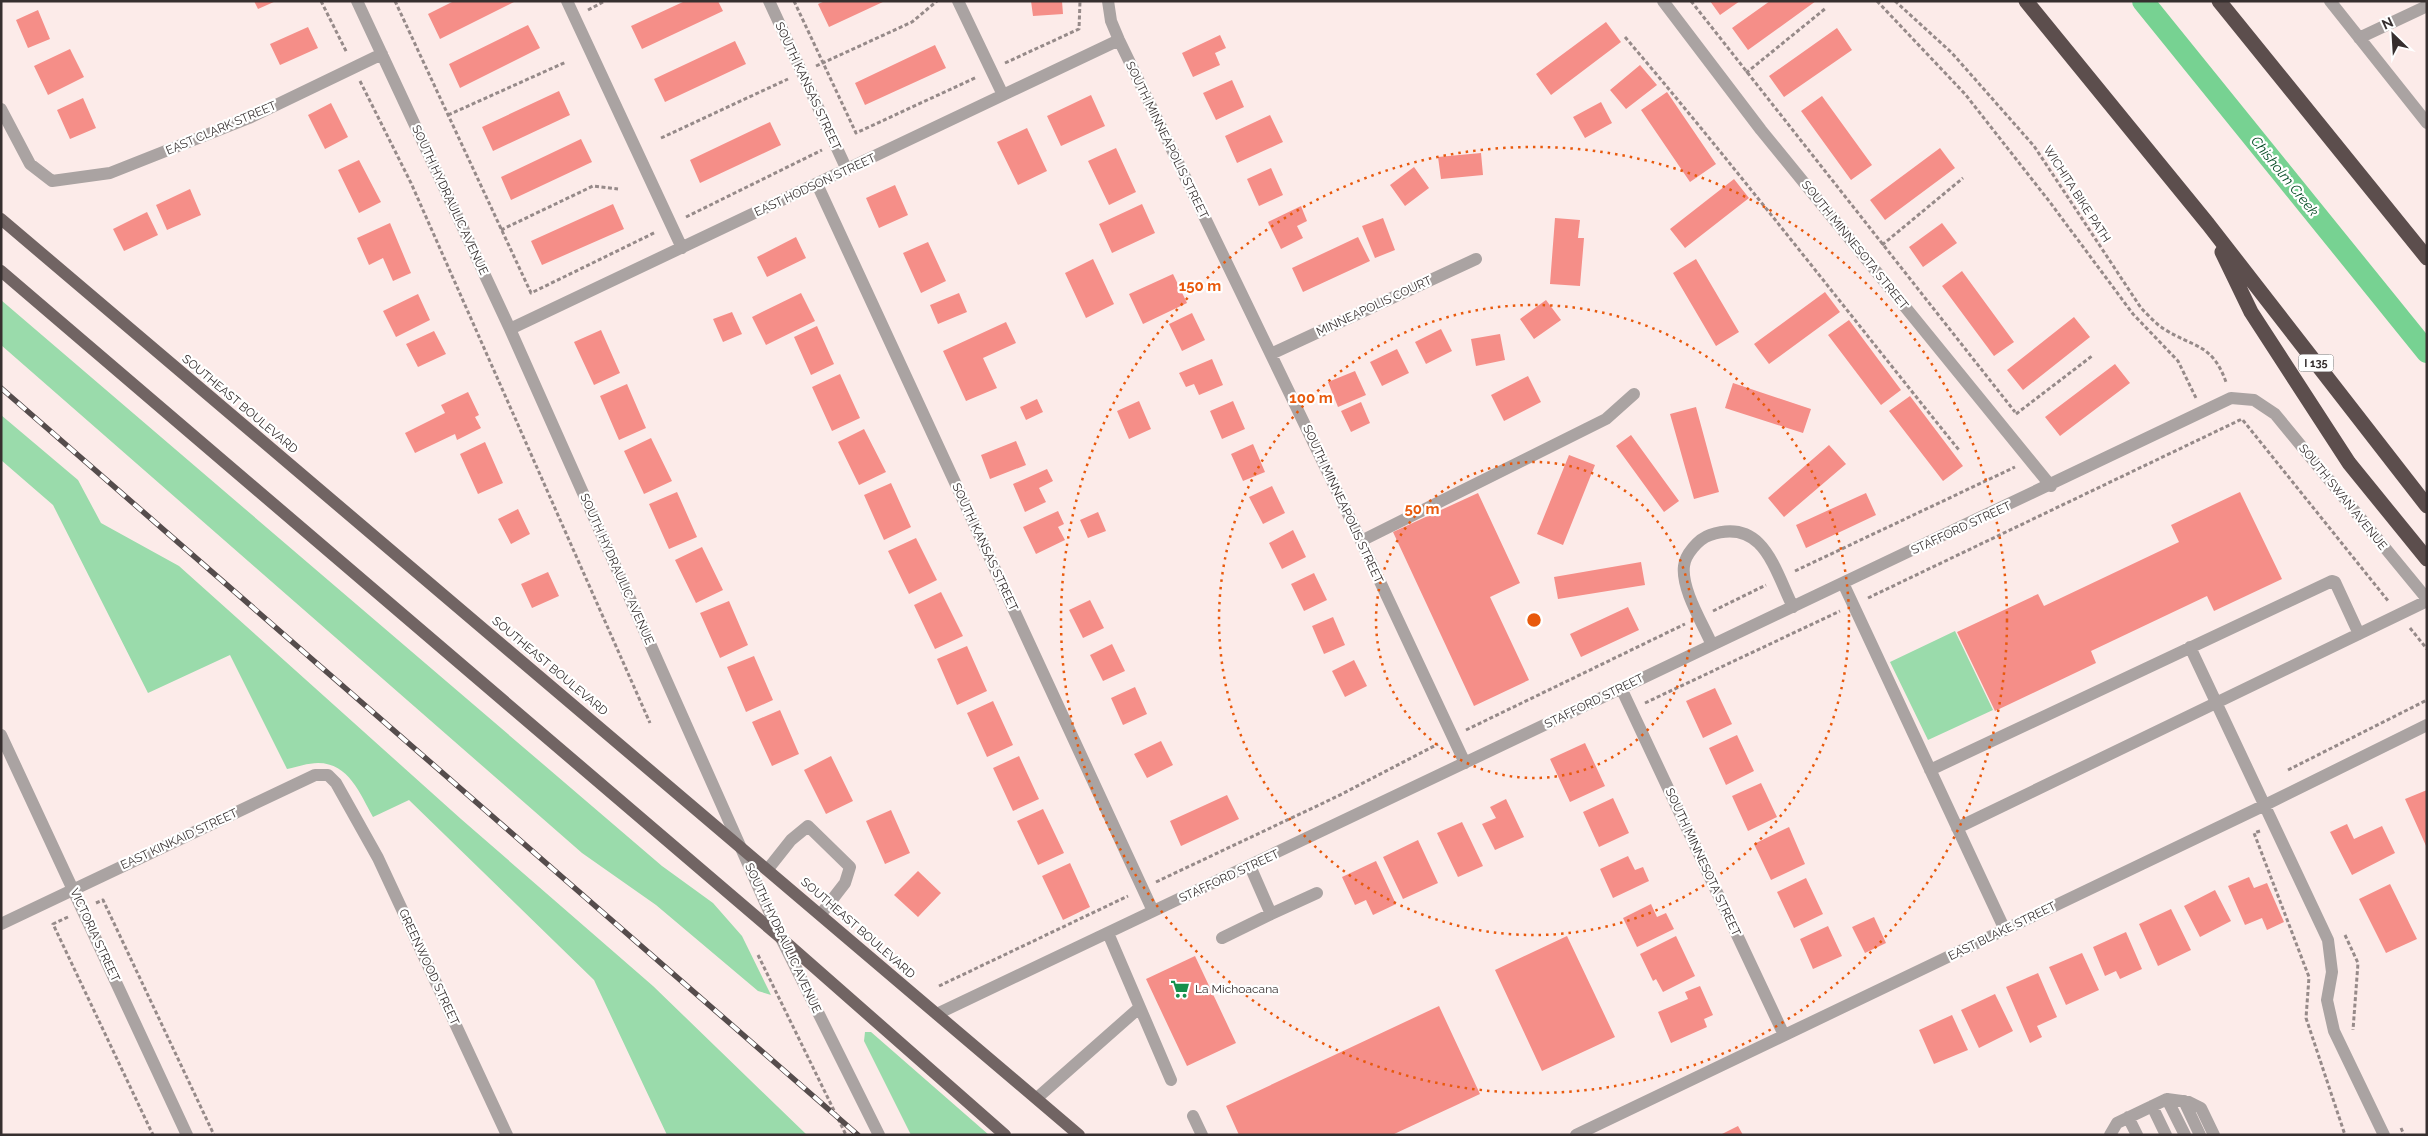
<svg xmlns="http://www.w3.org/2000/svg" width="2428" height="1136" font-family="Raleway,sans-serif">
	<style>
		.green { fill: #9adbab }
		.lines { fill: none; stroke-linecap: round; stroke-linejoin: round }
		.canal { stroke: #77d292; stroke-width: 22 }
		.building { fill: #f58e88 }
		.path { stroke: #968a89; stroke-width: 3; stroke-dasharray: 4 2.5; stroke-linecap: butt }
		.minor { stroke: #aaa3a2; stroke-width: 12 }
		.major { stroke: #716463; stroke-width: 12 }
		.highway { stroke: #5c4e4d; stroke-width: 15 }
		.rail-casing { stroke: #554c4c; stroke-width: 5.5 }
		.rail { stroke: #fff; stroke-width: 4; stroke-dasharray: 11; stroke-linecap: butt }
		.ring { fill: none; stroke: #e8590c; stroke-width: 2.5; stroke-dasharray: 2.5 5 }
		.labels { text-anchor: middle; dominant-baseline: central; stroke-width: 4.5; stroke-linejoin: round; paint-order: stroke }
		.shield { fill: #fff; stroke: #726d6d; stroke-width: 1 }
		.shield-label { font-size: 11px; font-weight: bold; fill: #362f2f }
		.street-label { font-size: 12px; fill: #362f2f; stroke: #fff }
		.poi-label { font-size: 12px; fill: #362f2f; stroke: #fff; text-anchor: start }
		.water-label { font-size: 14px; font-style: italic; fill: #044c24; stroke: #fff }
		.centre { fill: #e8590c; stroke: #fff; stroke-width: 2.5 }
		.ring-label { font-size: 15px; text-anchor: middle; font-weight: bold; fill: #e8590c; stroke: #fff; stroke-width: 4.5; stroke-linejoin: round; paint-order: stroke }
	</style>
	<rect width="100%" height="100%" fill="#fcebe9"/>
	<path class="green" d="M 1,300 L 662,866 L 713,903 L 742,936 L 771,995 L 758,991 L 656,905 L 582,853 L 1,345 Z
		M 1,415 L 78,480 L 101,523 L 179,566 L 461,819 L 653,986 L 807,1135 L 667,1135 L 594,980 L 409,800 L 373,817 C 360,794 349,763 318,763 C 308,763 297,767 287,769 L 230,655 L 148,693 L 53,505 L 1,460 Z
		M 1955,631 L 1993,710 L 1928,740 L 1890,662 Z
		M 865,1032 L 871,1032 L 989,1135 L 911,1135 L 864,1041 Z"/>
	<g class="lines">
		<path class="canal" d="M 2143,1 L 2427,352"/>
	</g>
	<path class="building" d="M 254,1 L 276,1 L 258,9 Z
		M 454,1 L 516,1 L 440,39 L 428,14 Z
		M 685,1 L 718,1 L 723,11 L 642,49 L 631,26 Z
		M 825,1 L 885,1 L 829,27 L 818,4 Z
		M 1031,1 L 1062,1 L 1063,14 L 1033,16 Z
		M 1710,1 L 1740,1 L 1720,15 Z
		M 1770,1 L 1816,1 L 1748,50 L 1732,28 Z
		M 38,10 L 50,39 L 28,48 L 16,20 Z
		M 1606,22 L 1621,42 L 1551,95 L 1536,74 Z
		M 528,25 L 540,48 L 460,88 L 449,64 Z
		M 308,27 L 318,48 L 280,65 L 270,44 Z
		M 1837,28 L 1852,50 L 1784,97 L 1769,76 Z
		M 1220,35 L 1226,48 L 1215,53 L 1220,65 L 1193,77 L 1182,53 Z
		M 735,41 L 746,64 L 665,102 L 654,79 Z
		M 935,45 L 946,68 L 865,105 L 855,83 Z
		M 70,49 L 84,77 L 48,95 L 34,66 Z
		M 1640,65 L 1657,85 L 1626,109 L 1610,90 Z
		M 1232,80 L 1244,107 L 1216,120 L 1203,93 Z
		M 559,91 L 570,115 L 493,151 L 482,127 Z
		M 1667,92 L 1716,164 L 1690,182 L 1641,110 Z
		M 1091,95 L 1105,126 L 1061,146 L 1047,116 Z
		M 1822,96 L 1872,165 L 1851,180 L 1801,111 Z
		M 83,98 L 96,128 L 70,139 L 57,110 Z
		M 1601,102 L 1612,123 L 1585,138 L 1573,117 Z
		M 331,103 L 348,137 L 325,149 L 308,115 Z
		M 1270,115 L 1283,142 L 1237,163 L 1225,136 Z
		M 770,122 L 781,145 L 700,183 L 690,160 Z
		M 1027,128 L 1047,171 L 1018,185 L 997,142 Z
		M 581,139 L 592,162 L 511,200 L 501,177 Z
		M 1116,148 L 1136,192 L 1109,205 L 1088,161 Z
		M 1940,148 L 1955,168 L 1885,220 L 1870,200 Z
		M 1481,153 L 1483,175 L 1441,179 L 1438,157 Z
		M 359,160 L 381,202 L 359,213 L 338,170 Z
		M 1414,167 L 1429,188 L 1405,206 L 1390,185 Z
		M 1271,168 L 1283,195 L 1259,206 L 1247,179 Z
		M 1734,179 L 1749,198 L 1685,248 L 1670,229 Z
		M 895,185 L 908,215 L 879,228 L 866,198 Z
		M 190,189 L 201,215 L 167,230 L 156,205 Z
		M 613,204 L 624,229 L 542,265 L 531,241 Z
		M 1142,204 L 1155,233 L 1112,253 L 1099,224 Z
		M 1301,206 L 1307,221 L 1297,226 L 1303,238 L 1281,249 L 1268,222 Z
		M 147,212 L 158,235 L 124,251 L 113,229 Z
		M 1383,218 L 1395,250 L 1375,258 L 1362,226 Z
		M 1555,218 L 1580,220 L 1578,238 L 1584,238 L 1580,286 L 1550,284 Z
		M 390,223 L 411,273 L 393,281 L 383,258 L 369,265 L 357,238 Z
		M 1942,223 L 1957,243 L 1923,267 L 1909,247 Z
		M 796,237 L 806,258 L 767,277 L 757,257 Z
		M 1358,237 L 1370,261 L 1303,292 L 1292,268 Z
		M 928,242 L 946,281 L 921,293 L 903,253 Z
		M 1093,259 L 1114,304 L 1086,318 L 1065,273 Z
		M 1696,259 L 1739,332 L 1716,346 L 1673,273 Z
		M 1962,271 L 2014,342 L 1994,356 L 1942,286 Z
		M 1173,274 L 1187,303 L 1143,324 L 1129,294 Z
		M 1825,292 L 1840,312 L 1769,364 L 1754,344 Z
		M 801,293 L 815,321 L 766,345 L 752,317 Z
		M 959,293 L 967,312 L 938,324 L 930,305 Z
		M 418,294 L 430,320 L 396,337 L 383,311 Z
		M 1546,300 L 1561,320 L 1534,339 L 1520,319 Z
		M 732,312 L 742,334 L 723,342 L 713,319 Z
		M 1192,313 L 1205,340 L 1182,351 L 1169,324 Z
		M 2074,317 L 2090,337 L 2023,390 L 2007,370 Z
		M 1849,320 L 1901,390 L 1881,405 L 1828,335 Z
		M 1006,322 L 1016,343 L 983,358 L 997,388 L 966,401 L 943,351 Z
		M 817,326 L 834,364 L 811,375 L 794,337 Z
		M 1441,329 L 1452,351 L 1426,364 L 1415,342 Z
		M 601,330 L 620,373 L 594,385 L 574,342 Z
		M 434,331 L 446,354 L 418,367 L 406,344 Z
		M 1500,334 L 1505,360 L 1476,366 L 1471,339 Z
		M 1397,349 L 1409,373 L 1382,386 L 1370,362 Z
		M 1212,359 L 1223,385 L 1199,395 L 1194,384 L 1186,387 L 1179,373 Z
		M 2115,364 L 2130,383 L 2060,436 L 2045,417 Z
		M 1355,371 L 1366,395 L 1338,407 L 1328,382 Z
		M 840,374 L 860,418 L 832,431 L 812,387 Z
		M 1528,376 L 1541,402 L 1504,421 L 1491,395 Z
		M 1733,383 L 1811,409 L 1803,433 L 1725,408 Z
		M 627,384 L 646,428 L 619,440 L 600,396 Z
		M 468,392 L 479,415 L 475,417 L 481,428 L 457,440 L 455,434 L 415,453 L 405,433 L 445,413 L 441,405 Z
		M 1910,396 L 1963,466 L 1943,481 L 1889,411 Z
		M 1037,399 L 1043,412 L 1026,420 L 1020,407 Z
		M 1139,401 L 1151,429 L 1129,439 L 1117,411 Z
		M 1233,401 L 1245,429 L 1222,439 L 1210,411 Z
		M 1361,402 L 1370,423 L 1351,432 L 1341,411 Z
		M 1696,407 L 1719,492 L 1694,499 L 1670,414 Z
		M 864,429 L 886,472 L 859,485 L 838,442 Z
		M 1631,435 L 1679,501 L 1664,512 L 1616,446 Z
		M 651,438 L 672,481 L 644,494 L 624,451 Z
		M 1016,441 L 1026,465 L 990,479 L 981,455 Z
		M 485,442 L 503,483 L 478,494 L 460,454 Z
		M 1253,444 L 1265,472 L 1243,481 L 1231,454 Z
		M 1829,445 L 1846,464 L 1784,517 L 1768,498 Z
		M 1569,455 L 1595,465 L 1563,545 L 1537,534 Z
		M 1047,469 L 1053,481 L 1039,488 L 1046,502 L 1025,512 L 1013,484 Z
		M 891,483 L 911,527 L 884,540 L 864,495 Z
		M 1272,486 L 1285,513 L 1263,524 L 1249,497 Z
		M 677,492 L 697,537 L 669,549 L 649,504 Z
		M 2240,492 L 2282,579 L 2214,611 L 2207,596 L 2091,651 L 2096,663 L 1995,711 L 1957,632 L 2038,594 L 2044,606 L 2179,542 L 2171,525 Z
		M 1478,493 L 1520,583 L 1490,597 L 1529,680 L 1474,706 L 1393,532 Z
		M 1866,493 L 1876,515 L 1806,548 L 1796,525 Z
		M 518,509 L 530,534 L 511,544 L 498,519 Z
		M 1058,511 L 1064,524 L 1058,527 L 1065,540 L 1036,554 L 1023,527 Z
		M 1098,512 L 1106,531 L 1088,538 L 1080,520 Z
		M 1293,530 L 1306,557 L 1282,569 L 1269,543 Z
		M 916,538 L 937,580 L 909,594 L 888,551 Z
		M 702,547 L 723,590 L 696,603 L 675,560 Z
		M 1641,562 L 1645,585 L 1558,599 L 1554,577 Z
		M 548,572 L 559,596 L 532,608 L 521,584 Z
		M 1314,573 L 1327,600 L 1304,611 L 1291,584 Z
		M 941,592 L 963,636 L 935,649 L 914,605 Z
		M 1090,600 L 1104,628 L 1083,638 L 1069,610 Z
		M 729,601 L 748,645 L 720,658 L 700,613 Z
		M 1628,607 L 1639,630 L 1581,657 L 1570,634 Z
		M 1333,617 L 1345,645 L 1324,654 L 1312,626 Z
		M 1112,644 L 1125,671 L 1103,681 L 1090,655 Z
		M 967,646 L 987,691 L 957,705 L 937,659 Z
		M 754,656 L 773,700 L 746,712 L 727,667 Z
		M 1354,660 L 1367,686 L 1345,697 L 1332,671 Z
		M 1135,687 L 1147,714 L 1123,725 L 1111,698 Z
		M 1715,688 L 1732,724 L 1703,738 L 1686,701 Z
		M 993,701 L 1013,745 L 987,757 L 967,713 Z
		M 780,710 L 799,754 L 772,766 L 752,722 Z
		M 1737,735 L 1754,771 L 1726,785 L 1709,748 Z
		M 1161,741 L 1173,765 L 1147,778 L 1134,754 Z
		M 1585,743 L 1605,786 L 1570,802 L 1550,759 Z
		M 831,756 L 853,801 L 826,814 L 804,770 Z
		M 1019,756 L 1039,799 L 1013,811 L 993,768 Z
		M 1761,783 L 1777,817 L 1748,831 L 1732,796 Z
		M 2427,790 L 2427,848 L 2405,799 Z
		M 1227,795 L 1239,819 L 1181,846 L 1170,821 Z
		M 1613,798 L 1629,833 L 1599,847 L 1583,812 Z
		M 1506,799 L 1524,837 L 1495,850 L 1482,824 L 1496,818 L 1490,807 Z
		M 1043,809 L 1064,853 L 1038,865 L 1017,821 Z
		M 891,810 L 910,853 L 885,864 L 866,821 Z
		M 1462,822 L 1483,866 L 1458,877 L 1437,833 Z
		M 2347,824 L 2354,839 L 2382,826 L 2395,853 L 2352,875 L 2330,832 Z
		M 1789,827 L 1805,864 L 1771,880 L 1754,844 Z
		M 1418,840 L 1438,883 L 1403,899 L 1383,857 Z
		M 1628,856 L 1635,870 L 1643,867 L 1649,881 L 1613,898 L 1600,869 Z
		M 1376,861 L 1396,904 L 1373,915 L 1366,900 L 1355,905 L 1342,877 Z
		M 1070,863 L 1090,907 L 1063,920 L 1042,876 Z
		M 918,871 L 941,893 L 918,917 L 894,895 Z
		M 2249,877 L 2254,888 L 2267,883 L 2284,922 L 2267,930 L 2262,918 L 2245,925 L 2228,886 Z
		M 1806,878 L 1823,914 L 1794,928 L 1777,892 Z
		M 2390,884 L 2417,939 L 2386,953 L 2359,899 Z
		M 2215,890 L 2231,921 L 2200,937 L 2184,906 Z
		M 1651,904 L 1657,917 L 1666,913 L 1674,929 L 1637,947 L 1623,918 Z
		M 2171,909 L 2191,950 L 2158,966 L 2139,924 Z
		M 1874,917 L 1886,943 L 1865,953 L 1852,927 Z
		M 1828,926 L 1842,956 L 1813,969 L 1800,939 Z
		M 2126,932 L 2142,969 L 2120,979 L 2116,971 L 2105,976 L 2093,947 Z
		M 1567,936 L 1615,1037 L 1542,1071 L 1495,970 Z
		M 1676,936 L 1695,976 L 1663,992 L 1656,979 L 1653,981 L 1640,954 Z
		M 2082,953 L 2099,990 L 2066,1005 L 2049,967 Z
		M 1195,956 L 1236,1043 L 1187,1066 L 1146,979 Z
		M 2038,973 L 2057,1017 L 2037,1026 L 2042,1037 L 2030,1043 L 2006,987 Z
		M 1700,986 L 1713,1015 L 1704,1019 L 1707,1027 L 1671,1043 L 1658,1012 L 1688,999 L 1685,992 Z
		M 1995,994 L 2013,1031 L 1979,1048 L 1961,1010 Z
		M 1439,1006 L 1480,1094 L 1392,1135 L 1239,1135 L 1226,1106 Z
		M 1952,1015 L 1968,1050 L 1934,1064 L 1919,1030 Z
		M 1738,1126 L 1743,1135 L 1720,1135 Z"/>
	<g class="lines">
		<path class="path" d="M 321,1 L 347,53
			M 395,1 L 531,293 L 656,232
			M 794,1 L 856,133 L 977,77
			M 1691,1 L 2015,412
			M 1877,1 L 1965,94 L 2049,201 L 2133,314 L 2178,361 L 2196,398
			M 1895,1 L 1952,53 L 2034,146 L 2141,308 C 2148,315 2156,324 2164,329 C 2194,348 2212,343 2226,382
			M 588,10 L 605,1
			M 1625,37 C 1740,172 1848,313 1959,450
			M 1005,63 L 1079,29 L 1080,1
			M 816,66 L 912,22 L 937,1
			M 1746,73 L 1826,8
			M 360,81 L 411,183 L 650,723
			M 448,115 L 566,62
			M 661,138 L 788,79
			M 686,217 L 822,150
			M 501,230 L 593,186 L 618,189
			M 1882,245 L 1963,178
			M 2016,414 L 2092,356
			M 1795,571 L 2015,467
			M 1868,598 L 2242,419 L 2389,602
			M 1713,611 L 1766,585
			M 2410,628 L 2427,649
			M 1645,703 L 1840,611
			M 1466,730 L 1685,624
			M 2288,770 L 2427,700
			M 2260,831 L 2254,833 L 2309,977 L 2306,1018 L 2345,1135
			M 1156,882 L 1338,796 L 1438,744
			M 96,903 L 103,900 L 214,1135
			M 68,917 L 53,924 L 153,1135
			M 2345,935 L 2358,963 L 2353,1030
			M 758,955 L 846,1135
			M 939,986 L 1128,896
			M 2401,1128 L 2404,1135"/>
		<path class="minor" d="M 357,1 L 510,329 L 781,938 L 879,1135
			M 567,1 L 682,248
			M 769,1 L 847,170
			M 958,1 L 1003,95
			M 1108,1 L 1111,21 L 1119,40 L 1361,541 L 1465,763
			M 1663,1 L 1761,130 L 2051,486
			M 2330,1 L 2427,123
			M 2359,38 L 2427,6
			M 1,109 L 30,164 L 52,181 L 110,173 L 249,118 L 382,54
			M 817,184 L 1153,911
			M 510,329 L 1119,40
			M 1271,354 L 1476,259
			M 1361,541 L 1606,419 L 1634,394
			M 1843,583 L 2005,930
			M 1712,645 C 1703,624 1681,589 1684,566 C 1685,555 1698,539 1710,535 C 1763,517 1774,568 1793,607
			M 2190,647 L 2328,940 L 2332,972 L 2327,1000 L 2334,1031 L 2384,1135
			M 1621,688 L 1784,1035
			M 1,735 L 187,1135
			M 1930,770 L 2332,581 L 2335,582 L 2359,634
			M 1957,828 L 2427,601
			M 1250,866 L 1271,914 L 1317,893
			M 768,869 L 791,840 L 808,826 L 850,867 L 845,883 L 821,914
			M 1,924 L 315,775 L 328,775 L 336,783 L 378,858 L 507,1135
			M 1108,933 L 1171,1080
			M 1222,938 L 1271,914
			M 937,1014 L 2231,398 L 2254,400 L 2275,414 L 2427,599
			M 1037,1098 L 1139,1008
			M 2167,1099 L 2185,1135
			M 2184,1101 L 2200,1135
			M 2152,1106 L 2166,1135
			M 1193,1116 L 1202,1135
			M 2128,1117 L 2137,1135
			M 1576,1135 L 2265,805 L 2427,725
			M 2110,1135 L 2117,1123 L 2167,1099 L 2189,1102 L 2201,1108 L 2214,1135"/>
		<path class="major" d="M 1,219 L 1079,1135
			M 1,271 L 781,938 L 1005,1135"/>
		<path class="highway" d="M 2026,1 L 2208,224 L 2427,506
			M 2219,1 L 2427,258
			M 2222,252 L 2251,312 L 2349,463 L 2427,559"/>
		<g class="rail-casing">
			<path id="rail" d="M 1,388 L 858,1135"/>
		</g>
		<use href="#rail" class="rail"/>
	</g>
	<g class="ring">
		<circle cx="1534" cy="620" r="158"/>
		<circle cx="1534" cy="620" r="315"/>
		<circle cx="1534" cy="620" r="473"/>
	</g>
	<defs>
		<g id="supermarket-bare" transform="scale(1.5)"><path d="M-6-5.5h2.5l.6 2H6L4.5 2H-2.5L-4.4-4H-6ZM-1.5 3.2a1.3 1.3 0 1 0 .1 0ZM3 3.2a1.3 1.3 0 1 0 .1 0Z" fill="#15904b" stroke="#fff" stroke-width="2.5" paint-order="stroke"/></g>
	</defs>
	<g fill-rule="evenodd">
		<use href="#supermarket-bare" x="1180" y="989"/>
	</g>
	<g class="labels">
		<rect class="shield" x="2298.5" y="354.5" width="35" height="17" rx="4"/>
		<g class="shield-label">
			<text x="2316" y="363">I 135</text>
		</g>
		<g class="street-label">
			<text transform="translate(808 86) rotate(65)">SOUTH KANSAS STREET</text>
			<text transform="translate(221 128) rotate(-23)">EAST CLARK STREET</text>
			<text transform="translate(1167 140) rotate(64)">SOUTH MINNEAPOLIS STREET</text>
			<text transform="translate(815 185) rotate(-25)">EAST HODSON STREET</text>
			<text transform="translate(2077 194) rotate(57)">WICHITA BIKE PATH</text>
			<text transform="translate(450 200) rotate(65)">SOUTH HYDRAULIC AVENUE</text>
			<text transform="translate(1855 245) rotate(51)">SOUTH MINNESOTA STREET</text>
			<text transform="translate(1374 306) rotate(-25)">MINNEAPOLIS COURT</text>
			<text transform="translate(240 404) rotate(40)">SOUTHEAST BOULEVARD</text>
			<text transform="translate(2343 497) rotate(51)">SOUTH SWAN AVENUE</text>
			<text transform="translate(1343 504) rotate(65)">SOUTH MINNEAPOLIS STREET</text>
			<text transform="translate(1961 528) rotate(-25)">STAFFORD STREET</text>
			<text transform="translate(985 547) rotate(65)">SOUTH KANSAS STREET</text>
			<text transform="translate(617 569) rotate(66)">SOUTH HYDRAULIC AVENUE</text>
			<text transform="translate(550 666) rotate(40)">SOUTHEAST BOULEVARD</text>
			<text transform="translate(1594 701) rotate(-26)">STAFFORD STREET</text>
			<text transform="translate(179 839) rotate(-25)">EAST KINKAID STREET</text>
			<text transform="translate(1703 862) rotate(65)">SOUTH MINNESOTA STREET</text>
			<text transform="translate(1229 876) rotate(-25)">STAFFORD STREET</text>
			<text transform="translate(858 928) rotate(41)">SOUTHEAST BOULEVARD</text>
			<text transform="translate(2002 931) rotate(-26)">EAST BLAKE STREET</text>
			<text transform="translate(95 935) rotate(65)">VICTORIA STREET</text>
			<text transform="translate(783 938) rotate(65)">SOUTH HYDRAULIC AVENUE</text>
			<text transform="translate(429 967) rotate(65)">GREENWOOD STREET</text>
		</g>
		<g class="poi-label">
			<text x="1195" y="989">La Michoacana</text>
		</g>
		<g class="water-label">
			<text transform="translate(2285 176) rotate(51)">Chisholm Creek</text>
		</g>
	</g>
	<circle cx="1534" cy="620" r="8" class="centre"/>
	<g class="ring-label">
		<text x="1200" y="291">150 m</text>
		<text x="1311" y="403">100 m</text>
		<text x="1422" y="514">50 m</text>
	</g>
	<rect width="2428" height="1136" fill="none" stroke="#362f2f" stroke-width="5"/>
	<g transform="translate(2393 35) rotate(335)" stroke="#ffffff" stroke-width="4" paint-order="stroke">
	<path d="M0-4L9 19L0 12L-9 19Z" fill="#362f2f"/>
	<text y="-8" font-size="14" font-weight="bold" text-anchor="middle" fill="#362f2f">N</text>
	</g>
</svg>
